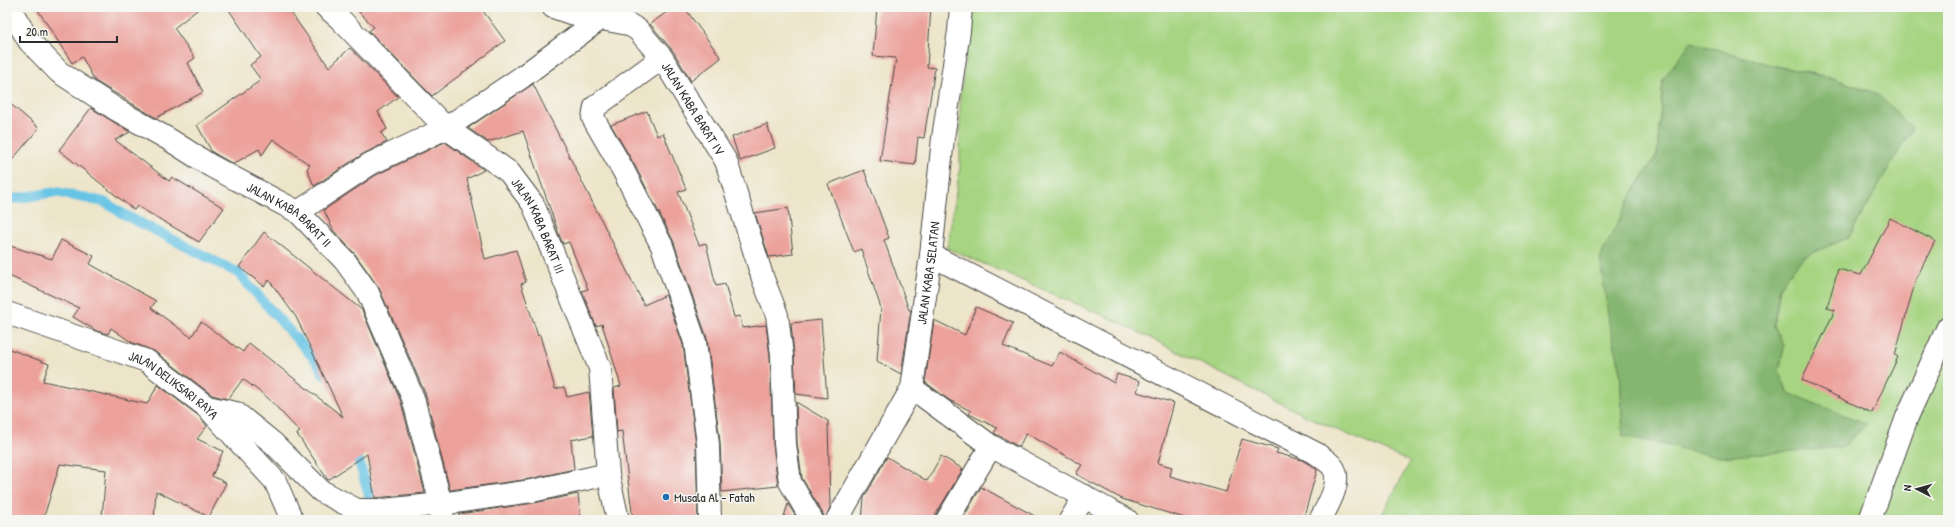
<svg xmlns="http://www.w3.org/2000/svg" width="1955" height="527" font-family="'Patrick Hand',sans-serif">
	<style>
		.green { fill: #a6d481; stroke: #688056; fill-rule: evenodd }
		.forest { fill: #84b66f; stroke: #58704d }
		.lines { fill: none; stroke-linecap: round; stroke-linejoin: round }
		.stream { stroke: #67c4e5; stroke-width: 10 }
		.building { fill: #eca19b }
		.street-casing { stroke: #484743; stroke-width: 24 }
		.street { stroke: #fff; stroke-width: 22 }
		.poi-dot { fill: #1f6fb2; stroke: #f6f6f2; stroke-width: 1.5 }
		.labels { text-anchor: middle; dominant-baseline: central; stroke-width: 3; stroke-linejoin: round; paint-order: stroke }
		.street-label { font-size: 13px; fill: #2b2b2b; stroke: #f6f6f2 }
		.poi-label { font-size: 13px; fill: #2b2b2b; stroke: #f6f6f2; text-anchor: start }
	</style>
	<rect width="100%" height="100%" fill="#f6f6f2"/>
	<filter id="ink" filterUnits="userSpaceOnUse"><feTurbulence type="fractalNoise" baseFrequency=".025" numOctaves="2"/><feDisplacementMap in="SourceGraphic" scale="8" xChannelSelector="R" yChannelSelector="G"/><feConvolveMatrix kernelMatrix="1 2 1 2 8 2 1 2 1" color-interpolation-filters="sRGB"/></filter>
	<filter id="wash" filterUnits="userSpaceOnUse"><feTurbulence type="fractalNoise" baseFrequency=".012" numOctaves="4" result="noise"/><feDisplacementMap in="SourceGraphic" scale="16" xChannelSelector="R" yChannelSelector="G"/><feGaussianBlur stdDeviation="0.9" result="paint"/><feColorMatrix in="noise" values="0 0 0 0 0 0 0 0 0 0 0 0 0 0 0 0 0 1.4 0 .05"/><feComposite in="paint" operator="in"/></filter>
	<g filter="url(#wash)">
		<rect width="100%" height="100%" fill="#ede5c9"/>
		<path class="green" d="M 974,7 L 1948,7 L 1948,520 L 1379,520 L 1410,462 L 1308,417 L 1118,322 L 947,248 L 960,168 L 960,94 ZM 1771,65 L 1829,77 L 1878,94 L 1912,128 L 1849,237 L 1803,257 L 1780,286 L 1774,326 L 1784,346 L 1779,372 L 1788,393 L 1866,425 L 1843,447 L 1623,436 L 1620,367 L 1609,322 L 1632,194 L 1657,155 L 1663,79 Z"/>
		<path class="forest" d="M 1691,42 L 1771,65 L 1829,77 L 1878,94 L 1912,128 L 1849,237 L 1803,257 L 1780,286 L 1774,326 L 1784,346 L 1779,372 L 1788,393 L 1867,424 L 1843,447 L 1721,457 L 1623,436 L 1620,367 L 1609,322 L 1600,258 L 1632,194 L 1657,155 L 1663,79 Z"/>
		<g class="lines">
			<path class="stream" d="M 7,200 L 56,192 L 104,202 L 125,215 L 238,273 L 318,363 L 324,375
				M 355,448 L 369,495 L 370,512"/>
		</g>
		<g id="blocks">
			<path class="building" d="M 36,7 L 201,7 L 174,28 L 195,58 L 188,63 L 203,92 L 156,118 L 95,81 L 82,57 L 72,63 Z
				M 227,7 L 287,7 L 329,67 L 350,48 L 398,97 L 378,112 L 387,129 L 381,133 L 387,142 L 363,154 L 314,186 L 307,169 L 310,165 L 273,139 L 262,155 L 259,149 L 233,164 L 212,152 L 197,125 L 261,80 L 250,65 L 261,57 Z
				M 354,7 L 480,7 L 505,41 L 432,96 L 369,31 L 374,27 Z
				M 674,7 L 684,7 L 721,58 L 691,81 L 673,51 L 650,24 Z
				M 877,7 L 931,7 L 927,67 L 935,68 L 924,138 L 918,137 L 915,165 L 880,161 L 896,58 L 873,56 Z
				M 533,84 L 644,305 L 666,295 L 683,345 L 696,445 L 698,520 L 633,520 L 622,431 L 617,432 L 614,388 L 621,386 L 602,324 L 596,326 L 582,291 L 588,289 L 569,242 L 563,244 L 560,237 L 523,131 L 488,142 L 468,128 Z
				M 7,101 L 39,128 L 7,166 Z
				M 91,108 L 130,132 L 115,140 L 169,181 L 172,177 L 224,208 L 199,242 L 137,206 L 134,210 L 59,150 Z
				M 647,111 L 657,136 L 663,133 L 686,189 L 678,192 L 699,245 L 706,243 L 716,286 L 725,284 L 734,317 L 740,316 L 742,328 L 766,325 L 770,356 L 773,444 L 778,486 L 722,492 L 720,442 L 707,338 L 673,240 L 634,164 L 611,125 Z
				M 767,124 L 775,148 L 740,161 L 732,137 Z
				M 445,142 L 484,170 L 467,179 L 485,259 L 516,250 L 526,282 L 521,284 L 538,336 L 540,335 L 555,389 L 564,387 L 567,397 L 589,392 L 593,436 L 571,440 L 574,469 L 530,479 L 450,490 L 425,393 L 379,288 L 355,254 L 333,230 L 324,210 L 376,175 Z
				M 864,170 L 889,238 L 884,240 L 909,310 L 911,310 L 901,374 L 877,361 L 881,308 L 861,249 L 854,252 L 828,184 Z
				M 788,208 L 793,254 L 769,257 L 755,213 Z
				M 1890,218 L 1935,241 L 1916,279 L 1895,355 L 1898,357 L 1872,413 L 1802,380 L 1835,310 L 1827,308 L 1838,269 L 1861,275 Z
				M 264,232 L 362,310 L 401,402 L 425,493 L 375,498 L 367,454 L 328,480 L 297,434 L 300,432 L 268,398 L 243,379 L 228,399 L 212,395 L 154,351 L 131,342 L 111,328 L 108,334 L 97,331 L 73,317 L 79,308 L 7,275 L 7,245 L 52,259 L 61,240 L 94,256 L 90,264 L 156,301 L 151,308 L 191,337 L 201,322 L 243,352 L 249,343 L 343,417 L 296,317 L 269,280 L 264,286 L 239,267 Z
				M 976,307 L 1013,323 L 1003,346 L 1052,366 L 1060,352 L 1114,383 L 1117,374 L 1140,381 L 1137,392 L 1174,403 L 1158,463 L 1172,467 L 1170,476 L 1226,492 L 1242,439 L 1278,449 L 1276,453 L 1302,460 L 1310,465 L 1317,470 L 1303,520 L 1191,520 L 1122,499 L 1076,474 L 1082,465 L 1026,433 L 1019,447 L 998,435 L 994,433 L 997,428 L 969,414 L 971,411 L 949,400 L 925,382 L 934,320 L 965,335 Z
				M 821,320 L 827,398 L 796,394 L 794,355 L 791,323 Z
				M 7,348 L 49,364 L 43,381 L 147,404 L 158,385 L 199,416 L 207,426 L 197,439 L 223,451 L 212,476 L 226,483 L 209,517 L 156,491 L 154,520 L 102,517 L 106,470 L 60,464 L 43,520 L 7,520 Z
				M 796,402 L 828,421 L 830,507 L 825,520 L 823,514 L 802,478 L 797,443 Z
				M 941,456 L 963,469 L 936,514 L 935,520 L 862,520 L 864,498 L 887,457 L 927,481 Z
				M 981,487 L 1042,520 L 962,520 Z
				M 578,494 L 581,520 L 460,520 L 459,514 L 534,503 Z
				M 788,504 L 798,520 L 783,520 Z"/>
		</g>
	</g>
	<g filter="url(#ink)">
		<use href="#blocks" fill-opacity="0" stroke="#484743" stroke-width="1"/>
		<g class="lines">
			<g class="street-casing">
				<g id="street">
					<path id="s1" d="M 9,7 L 29,41 L 59,72 L 117,110 L 170,140 L 211,166 L 298,212 L 345,261 L 368,293 L 413,398 L 441,504 L 443,520"/>
					<path id="s2" d="M 326,7 L 340,19 L 446,128 L 509,172 L 533,204 L 600,368 L 608,474 L 618,520"/>
					<path id="s3" d="M 553,7 L 570,13 L 628,24 L 638,30 L 662,58 L 726,161 L 763,279 L 777,315 L 782,355 L 785,444 L 790,482 L 812,520"/>
					<path d="M 662,58 L 595,107 L 593,118 L 623,170 L 662,246 L 695,342 L 708,444 L 710,520"/>
					<path d="M 298,212 L 370,164 L 446,128 L 522,77 L 600,19"/>
					<path d="M 931,255 L 1317,454 C 1322,458 1329,462 1332,466 C 1344,480 1327,507 1320,520"/>
					<path id="s4" d="M 7,313 L 147,361 L 207,407 L 275,481 L 292,520"/>
					<path d="M 912,388 L 991,446 L 1127,520"/>
					<path d="M 207,407 L 236,413 L 273,443 L 321,491 L 357,510 L 384,510 L 441,504 L 532,491 L 608,474"/>
					<path id="s5" d="M 837,520 L 912,388 L 931,255 L 943,138 L 959,31 L 961,7"/>
					<path d="M 947,520 L 991,446"/>
					<path d="M 1070,520 L 1085,496"/>
					<path d="M 1870,520 L 1907,417 L 1948,327"/>
				</g>
			</g>
			<use href="#street" class="street"/>
		</g>
	</g>
	<circle class="poi-dot" cx="666" cy="497" r="4"/>
	<g class="labels">
		<g class="street-label">
			<text stroke="none"><textPath href="#s3" startOffset="185">JALAN KABA BARAT IV</textPath></text>
			<text stroke="none"><textPath href="#s1" startOffset="354">JALAN KABA BARAT II</textPath></text>
			<text stroke="none"><textPath href="#s2" startOffset="309">JALAN KABA BARAT III</textPath></text>
			<text stroke="none"><textPath href="#s5" startOffset="268">JALAN KABA SELATAN</textPath></text>
			<text stroke="none"><textPath href="#s4" startOffset="183">JALAN DELIKSARI RAYA</textPath></text>
		</g>
		<g class="poi-label">
			<text x="674" y="497">Musala Al - Fatah</text>
		</g>
	</g>
	<rect width="1955" height="527" fill="none" stroke="#f6f6f2" stroke-width="24"/>
	<g transform="translate(1917 489) rotate(276)" stroke="#f6f6f2" stroke-width="3" paint-order="stroke">
	<path d="M0-3L7 15L0 10L-7 15Z" fill="#2b2b2b"/>
	<text y="-6" font-size="11" font-weight="bold" text-anchor="middle" fill="#2b2b2b">N</text>
	</g>
	<path d="M20 36v6h97v-6" fill="none" stroke="#2b2b2b" stroke-width="2"/>
	<text x="26" y="36" font-size="12" fill="#2b2b2b" stroke="#f6f6f2" stroke-width="3" paint-order="stroke">20 m</text>
</svg>
